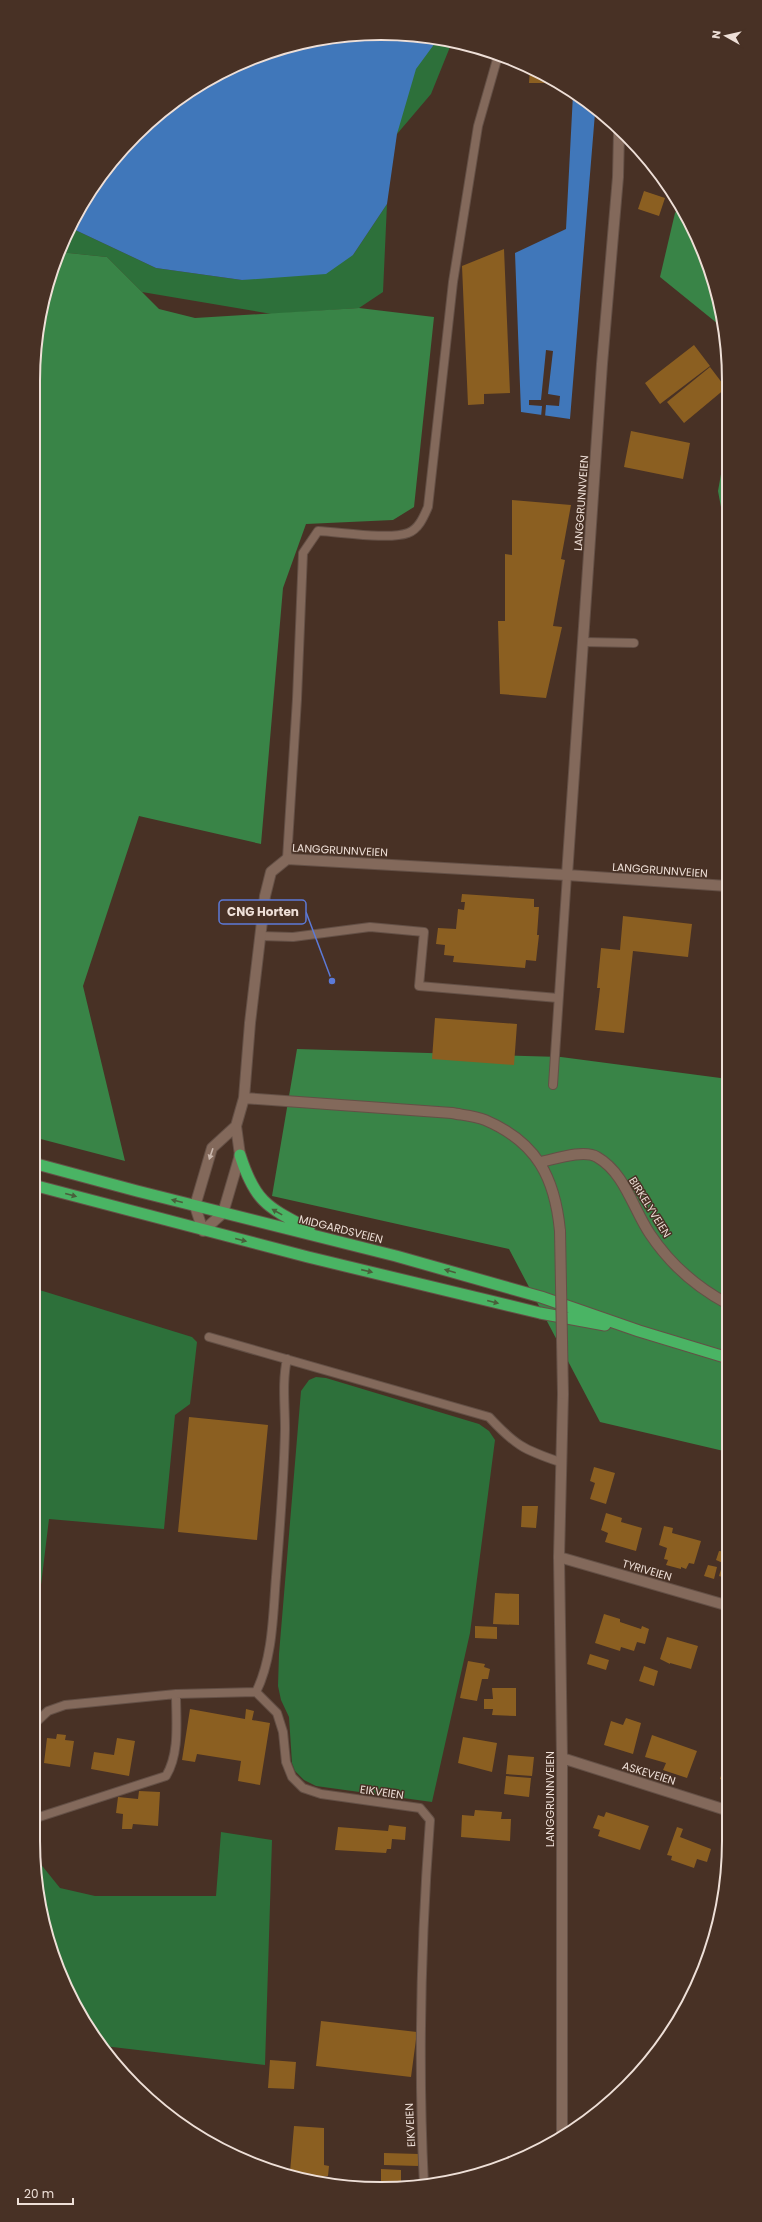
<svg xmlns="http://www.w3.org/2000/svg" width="762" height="2222" font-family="Poppins,sans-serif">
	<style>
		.green { fill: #2d703a }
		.forest { fill: #398447 }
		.water { fill: #4077ba }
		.pier { fill: #483125 }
		.building { fill: #8b5f21 }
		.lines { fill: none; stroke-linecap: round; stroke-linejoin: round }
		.service-casing { stroke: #645046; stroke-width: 10 }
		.minor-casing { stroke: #645046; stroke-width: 12 }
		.trunk-casing { stroke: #645046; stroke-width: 13 }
		.service { stroke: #83695b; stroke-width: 8 }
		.minor { stroke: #83695b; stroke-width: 10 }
		.trunk { stroke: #4ab464; stroke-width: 11 }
		.minor-bridge-casing { stroke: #645046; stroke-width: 12; stroke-linecap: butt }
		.minor-bridge { stroke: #83695b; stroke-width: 10 }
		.oneway { fill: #c9b6ac }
		.oneway2 { fill: #495f3b }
		.labels { text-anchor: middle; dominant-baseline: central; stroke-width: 3; stroke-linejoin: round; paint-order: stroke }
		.street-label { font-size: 11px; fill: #eedfd7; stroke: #483125 }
		.rim { fill: none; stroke: #eedfd7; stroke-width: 2 }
		.leader { fill: none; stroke: #5c7ad8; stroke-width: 1.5 }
		.callout-dot { fill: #5c7ad8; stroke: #483125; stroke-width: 1.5 }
		.callout { fill: #483125; stroke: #5c7ad8; stroke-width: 1.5 }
		.callout-label { font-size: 12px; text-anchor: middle; font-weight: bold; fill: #eedfd7 }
	</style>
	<rect width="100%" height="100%" fill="#483125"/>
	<path class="green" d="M 415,36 L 447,41 L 450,47 L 431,94 L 397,134 Z
		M 387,204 L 383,292 L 359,308 L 272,314 L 142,292 L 107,257 L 59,252 L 69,227 L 156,268 L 242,280 L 353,255 Z
		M 33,1288 L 192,1337 L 197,1342 L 190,1404 L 175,1415 L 164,1529 L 49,1519 L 33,1651 Z
		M 316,1377 L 326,1378 L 479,1424 L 489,1431 L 495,1440 L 470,1633 L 432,1802 L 316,1786 L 304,1780 L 295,1771 L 292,1763 L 289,1717 L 281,1700 L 278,1686 L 279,1654 L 301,1391 L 309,1380 Z
		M 221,1832 L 272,1840 L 265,2065 L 104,2046 L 59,1974 L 40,1909 L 35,1857 L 60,1888 L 95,1896 L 216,1896 Z"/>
	<path class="forest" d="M 678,209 L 702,248 L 725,331 L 718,324 L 660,277 L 675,213 Z
		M 59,252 L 107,257 L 159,309 L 195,318 L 359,308 L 434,317 L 414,507 L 393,520 L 306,524 L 283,588 L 261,844 L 139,816 L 83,986 L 125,1161 L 33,1137 L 33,381 L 45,291 Z
		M 726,446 L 726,534 L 718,491 Z
		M 297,1049 L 561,1057 L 728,1079 L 728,1452 L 600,1422 L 509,1249 L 272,1196 Z"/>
	<path class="water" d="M 404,34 L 438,39 L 416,69 L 397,134 L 387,204 L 353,255 L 326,274 L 242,280 L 156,268 L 69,227 L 105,169 L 151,120 L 207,80 L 269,52 L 335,36 Z
		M 573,94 L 595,113 L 570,419 L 521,412 L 515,253 L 566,229 Z"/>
	<path class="pier" d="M 546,350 L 553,351 L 548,394 L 560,396 L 559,406 L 546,405 L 545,417 L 541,417 L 542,406 L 529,405 L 529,400 L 541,400 Z"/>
	<path class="building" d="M 530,69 L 545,76 L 545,83 L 529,83 Z
		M 644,191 L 665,198 L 659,216 L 638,209 Z
		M 504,249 L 510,393 L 484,394 L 484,404 L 468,405 L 462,266 Z
		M 694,345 L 710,366 L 660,404 L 645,383 Z
		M 710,367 L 726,388 L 684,423 L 667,402 Z
		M 631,431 L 690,443 L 683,479 L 624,467 Z
		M 512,500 L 571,505 L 561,559 L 565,560 L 553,626 L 562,627 L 546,698 L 500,694 L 498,621 L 505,621 L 505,554 L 512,555 Z
		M 462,894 L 534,899 L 534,907 L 539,907 L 537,935 L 539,935 L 536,961 L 526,960 L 525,968 L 453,962 L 454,956 L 444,955 L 445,945 L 436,944 L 438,928 L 456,929 L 458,909 L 464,910 L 465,902 L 461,902 Z
		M 623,916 L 692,924 L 688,957 L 633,951 L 624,1033 L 595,1030 L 600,988 L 597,988 L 601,948 L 620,950 Z
		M 435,1018 L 517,1024 L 514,1065 L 432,1059 Z
		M 189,1417 L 268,1425 L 257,1540 L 178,1532 Z
		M 594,1467 L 615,1473 L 606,1504 L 590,1499 L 595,1483 L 590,1481 Z
		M 522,1506 L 538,1506 L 536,1528 L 521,1527 Z
		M 606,1513 L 622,1518 L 621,1522 L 642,1528 L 636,1551 L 605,1542 L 608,1533 L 601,1530 Z
		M 664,1526 L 673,1528 L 672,1533 L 701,1541 L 694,1564 L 689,1563 L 686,1569 L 681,1567 L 681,1569 L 666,1565 L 668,1560 L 664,1559 L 667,1548 L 659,1545 Z
		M 719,1551 L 728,1552 L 728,1579 L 719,1576 L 723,1563 L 716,1560 Z
		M 708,1565 L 717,1567 L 714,1579 L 704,1576 Z
		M 495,1593 L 519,1594 L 519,1625 L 493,1624 Z
		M 604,1614 L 620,1619 L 620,1622 L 641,1629 L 642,1626 L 649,1629 L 645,1644 L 637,1642 L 634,1651 L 621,1647 L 620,1651 L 595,1643 Z
		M 475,1626 L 497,1627 L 497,1639 L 475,1638 Z
		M 667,1637 L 698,1646 L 691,1669 L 670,1663 L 670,1664 L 660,1659 Z
		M 590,1654 L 609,1660 L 606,1670 L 587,1664 Z
		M 468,1661 L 485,1664 L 484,1667 L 490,1669 L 488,1679 L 482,1679 L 477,1701 L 460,1698 Z
		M 644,1666 L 658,1671 L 654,1686 L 639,1681 Z
		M 492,1688 L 516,1688 L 516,1716 L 492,1715 L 493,1709 L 484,1709 L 484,1699 L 493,1699 Z
		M 190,1709 L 245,1719 L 246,1709 L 254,1711 L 252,1720 L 270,1723 L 260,1785 L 238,1781 L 241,1761 L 197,1754 L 195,1762 L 182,1760 Z
		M 626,1718 L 641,1723 L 633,1754 L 604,1745 L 611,1721 L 623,1725 Z
		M 57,1734 L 66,1735 L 65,1740 L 74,1741 L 70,1767 L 44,1763 L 47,1738 L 56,1739 Z
		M 652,1735 L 697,1751 L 687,1778 L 663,1770 L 666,1763 L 645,1757 Z
		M 463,1737 L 497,1743 L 492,1772 L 458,1763 Z
		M 117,1738 L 135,1741 L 129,1776 L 91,1769 L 94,1752 L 114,1755 Z
		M 508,1755 L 534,1757 L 532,1776 L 506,1774 Z
		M 727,1756 L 729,1757 L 729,1782 L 720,1779 Z
		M 33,1769 L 39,1770 L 34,1809 L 33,1809 Z
		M 506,1776 L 531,1778 L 529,1797 L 504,1794 Z
		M 139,1791 L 160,1792 L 158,1826 L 133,1824 L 132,1829 L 122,1829 L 123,1814 L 116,1813 L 118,1797 L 138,1799 Z
		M 475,1810 L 502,1812 L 501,1819 L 511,1819 L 510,1841 L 461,1837 L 462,1815 L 474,1816 Z
		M 606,1812 L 649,1826 L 640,1850 L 598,1836 L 600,1830 L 593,1828 L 598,1815 L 604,1817 Z
		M 389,1825 L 406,1827 L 405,1840 L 392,1839 L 391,1849 L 387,1849 L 386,1853 L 335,1850 L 338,1827 L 388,1831 Z
		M 677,1827 L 683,1829 L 680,1837 L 711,1849 L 707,1862 L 697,1859 L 694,1868 L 671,1860 L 672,1856 L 667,1855 Z
		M 321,2021 L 417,2032 L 411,2077 L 316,2066 Z
		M 270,2060 L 296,2062 L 294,2089 L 268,2088 Z
		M 294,2126 L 324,2128 L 324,2165 L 329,2166 L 328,2176 L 323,2176 L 323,2182 L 290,2172 Z
		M 384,2153 L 419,2154 L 418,2166 L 384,2165 Z
		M 381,2169 L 401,2170 L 401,2188 L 381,2188 Z"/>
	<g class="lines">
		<g class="service-casing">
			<path id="service" d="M 583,642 L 634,643
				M 287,859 L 297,699 L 303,553 L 318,531 C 341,532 389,540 408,533 C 419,529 424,516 428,507 L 453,282 L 478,126 L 498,56
				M 260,936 L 293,937 L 370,927 L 424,932 L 419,986 L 558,998
				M 553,1085 L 567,875
				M 209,1337 L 489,1417 C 515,1445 524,1450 560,1462
				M 256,1692 C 273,1658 273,1614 276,1577 C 280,1527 284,1478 285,1429 C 285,1405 282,1382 287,1359
				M 33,1725 L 48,1711 L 65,1705 L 176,1694 L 256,1692 L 277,1713 L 283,1732 L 286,1762 L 292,1777 L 303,1788 L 321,1794 L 420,1808 L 430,1820 C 421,1939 418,2065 424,2185
				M 33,1819 L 166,1776 C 180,1753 176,1721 176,1694"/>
		</g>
		<g class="minor-casing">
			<path id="minor" d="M 567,875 L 602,364 L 618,177 L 619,132
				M 236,1126 L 212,1148 L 195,1206 L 203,1231 L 223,1213 L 240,1155 L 236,1126 L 244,1098
				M 541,1162 C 555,1159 584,1149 597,1157 C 625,1173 633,1209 650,1234 C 670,1264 696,1287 728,1304
				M 560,1231 C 555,1178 537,1142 485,1120 C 475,1116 462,1115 452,1113 L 244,1098 L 250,1023 L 265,896 L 271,872 L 287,859 L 567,875 L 727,886
				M 559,1557 L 729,1606
				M 562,1758 L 729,1811
				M 562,2136 L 562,1758 L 559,1557 L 563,1394"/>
		</g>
		<g class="trunk-casing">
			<path id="trunk" d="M 240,1155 C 255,1202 267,1207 309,1229
				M 33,1163 L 137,1191 L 396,1256 L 541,1297 L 639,1331 L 728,1358
				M 33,1185 L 308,1257 L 540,1313 L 605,1325"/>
		</g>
		<use href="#service" class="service"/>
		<use href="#minor" class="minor"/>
		<use href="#trunk" class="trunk"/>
		<g class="minor-bridge-casing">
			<path id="minor-bridge" d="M 560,1231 L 563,1394"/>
		</g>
		<use href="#minor-bridge" class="minor-bridge"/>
	</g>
	<defs><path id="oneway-solid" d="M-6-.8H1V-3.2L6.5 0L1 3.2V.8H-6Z"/></defs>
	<use class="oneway" href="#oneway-solid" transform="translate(211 1154) rotate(109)"/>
	<g class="oneway2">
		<use href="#oneway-solid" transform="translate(71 1195) rotate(15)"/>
		<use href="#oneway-solid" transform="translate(177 1201) rotate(-166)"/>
		<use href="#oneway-solid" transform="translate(277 1212) rotate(-151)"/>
		<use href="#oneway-solid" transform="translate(241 1240) rotate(14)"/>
		<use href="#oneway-solid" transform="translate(367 1271) rotate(13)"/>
		<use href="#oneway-solid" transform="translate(450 1271) rotate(-164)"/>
		<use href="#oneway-solid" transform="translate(493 1302) rotate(14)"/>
	</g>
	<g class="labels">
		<g class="street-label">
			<text transform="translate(581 503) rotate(-86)">LANGGRUNNVEIEN</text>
			<text transform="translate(340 850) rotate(3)">LANGGRUNNVEIEN</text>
			<text transform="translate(660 870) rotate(4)">LANGGRUNNVEIEN</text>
			<text transform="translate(650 1207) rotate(58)">BIRKELYVEIEN</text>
			<text transform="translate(341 1229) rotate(14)">MIDGARDSVEIEN</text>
			<text transform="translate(647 1570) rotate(16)">TYRIVEIEN</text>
			<text transform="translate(649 1773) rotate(17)">ASKEVEIEN</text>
			<text transform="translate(382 1792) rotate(8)">EIKVEIEN</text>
			<text transform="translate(550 1799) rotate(-90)">LANGGRUNNVEIEN</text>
			<text transform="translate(410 2125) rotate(-93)">EIKVEIEN</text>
		</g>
	</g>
	<path d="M0 0H762V2222H0ZM381 40H381A341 341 0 0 1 722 381V1841A341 341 0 0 1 381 2182H381A341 341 0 0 1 40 1841V381A341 341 0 0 1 381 40Z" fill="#483125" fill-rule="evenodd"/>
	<path class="rim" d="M381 40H381A341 341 0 0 1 722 381V1841A341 341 0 0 1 381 2182H381A341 341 0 0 1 40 1841V381A341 341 0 0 1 381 40Z"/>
	<path class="leader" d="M332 981L306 912"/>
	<circle class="callout-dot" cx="332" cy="981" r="4"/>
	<rect class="callout" x="219" y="900" width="87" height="24" rx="4"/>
	<g class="callout-label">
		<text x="263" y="916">CNG Horten</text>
	</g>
	<g transform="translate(726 36) rotate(278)" stroke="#483125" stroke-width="3" paint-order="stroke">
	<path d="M0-3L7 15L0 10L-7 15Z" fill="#eedfd7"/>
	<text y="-6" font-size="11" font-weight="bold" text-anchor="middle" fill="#eedfd7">N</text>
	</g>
	<path d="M18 2198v6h55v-6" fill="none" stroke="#eedfd7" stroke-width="2"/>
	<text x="24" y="2198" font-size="12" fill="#eedfd7" stroke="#483125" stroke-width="3" paint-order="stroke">20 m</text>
</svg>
